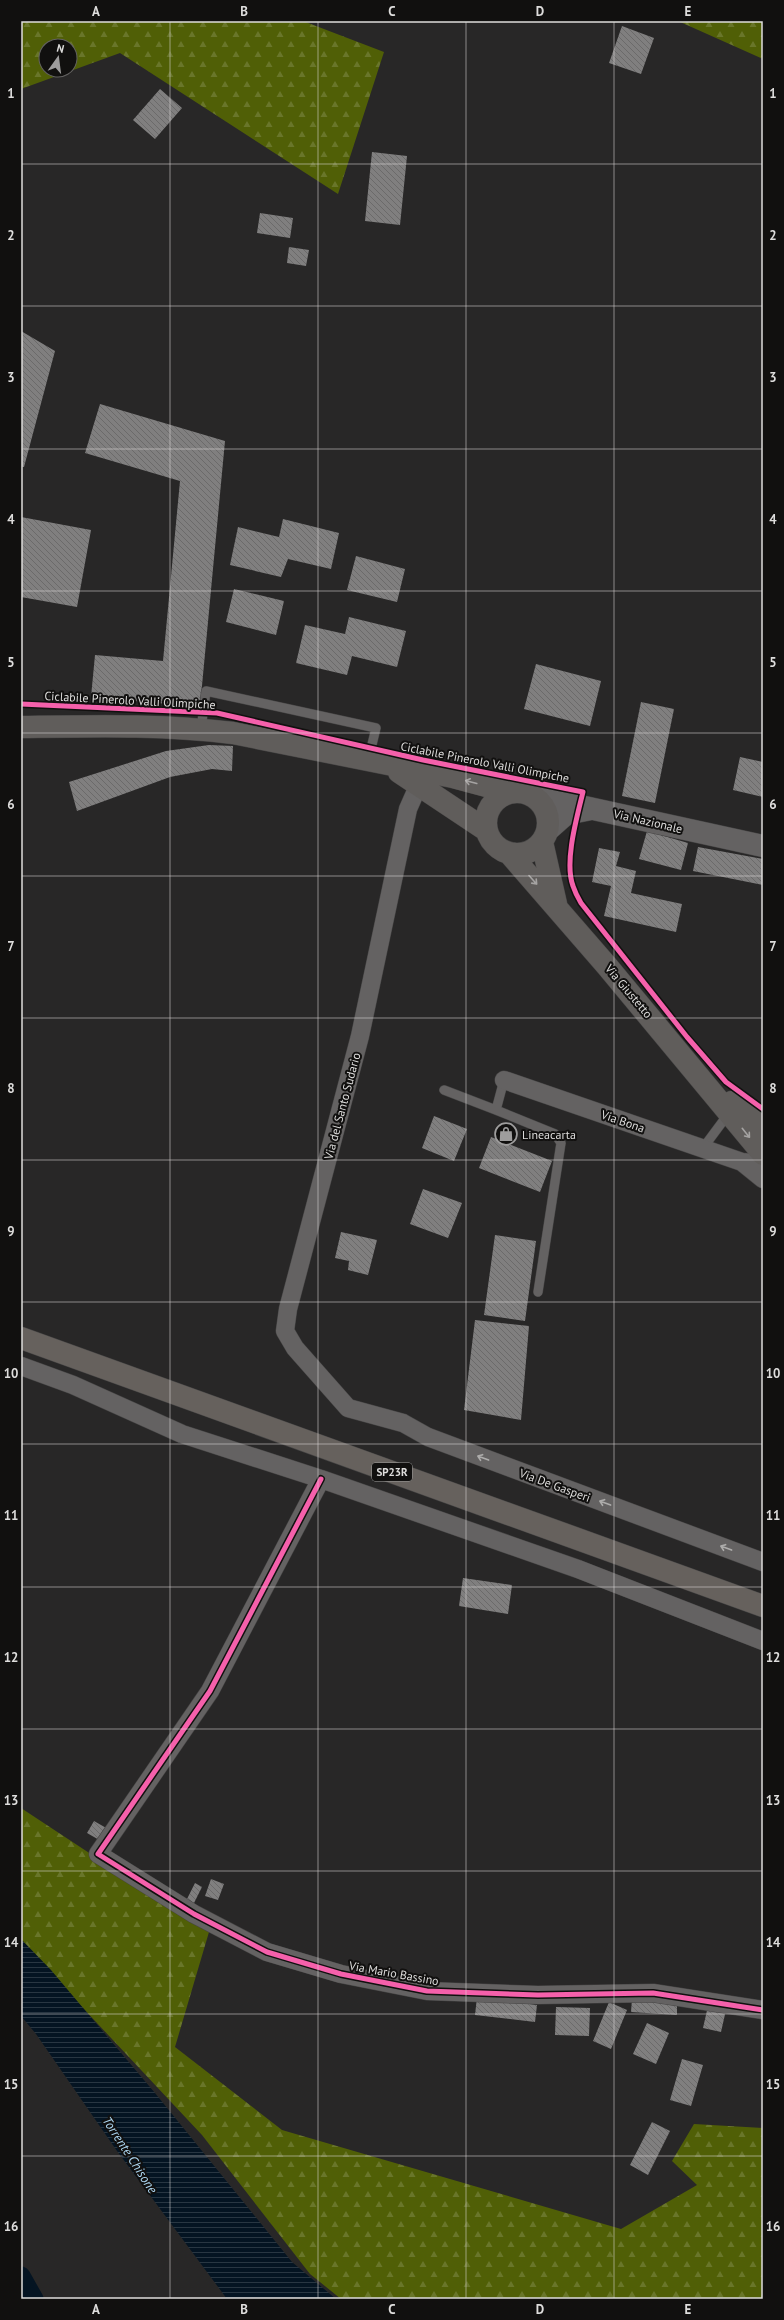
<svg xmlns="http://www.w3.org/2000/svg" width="784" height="2320" font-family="'PT Sans',sans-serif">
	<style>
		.forest { fill: url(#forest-firs); fill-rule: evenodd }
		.water { fill: url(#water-rules) }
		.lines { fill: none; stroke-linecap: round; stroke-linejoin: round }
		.canal { stroke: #041422; stroke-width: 19 }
		.building { fill: url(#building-back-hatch) }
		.service-casing { stroke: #464545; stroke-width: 10 }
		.minor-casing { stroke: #464545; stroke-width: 19 }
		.tertiary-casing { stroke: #464545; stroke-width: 23 }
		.secondary-casing { stroke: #464545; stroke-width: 23 }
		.primary-casing { stroke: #464545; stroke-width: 23 }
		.service { stroke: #646262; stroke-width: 9 }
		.minor { stroke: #646262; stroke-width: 18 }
		.tertiary { stroke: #646262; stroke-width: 22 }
		.secondary { stroke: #605d5b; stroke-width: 22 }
		.primary { stroke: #66615d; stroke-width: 22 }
		.cycleway-casing { stroke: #11100f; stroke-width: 8 }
		.cycleway { stroke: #f560ab; stroke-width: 5 }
		.oneway { stroke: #a5a3a2 }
		.oneway2 { stroke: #adacab }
		.grid { fill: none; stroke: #dedddc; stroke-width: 1; stroke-opacity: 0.55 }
		.labels { text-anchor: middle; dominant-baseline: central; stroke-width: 4; stroke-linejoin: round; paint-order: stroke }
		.shield { fill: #11100f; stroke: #a0a09e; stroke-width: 1 }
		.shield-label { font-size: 11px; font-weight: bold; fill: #dedddc }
		.street-label { font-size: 12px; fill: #dedddc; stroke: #11100f }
		.poi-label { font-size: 12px; fill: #dedddc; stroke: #11100f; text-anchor: start }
		.water-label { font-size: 13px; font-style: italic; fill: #acd6f1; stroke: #11100f }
		.neatline { fill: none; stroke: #dedddc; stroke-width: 1.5 }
		.grid-label { font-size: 13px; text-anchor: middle; font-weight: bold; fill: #dedddc }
	</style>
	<defs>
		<pattern id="forest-firs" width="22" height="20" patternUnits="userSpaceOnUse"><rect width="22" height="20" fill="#505f06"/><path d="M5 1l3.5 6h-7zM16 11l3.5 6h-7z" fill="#69762a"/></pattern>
		<pattern id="water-rules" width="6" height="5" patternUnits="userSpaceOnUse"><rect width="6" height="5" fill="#041422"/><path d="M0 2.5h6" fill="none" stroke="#283642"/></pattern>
		<pattern id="building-back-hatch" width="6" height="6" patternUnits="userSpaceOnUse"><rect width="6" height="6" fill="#807f7f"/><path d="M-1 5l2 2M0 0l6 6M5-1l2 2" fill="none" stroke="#6b6a6a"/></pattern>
	</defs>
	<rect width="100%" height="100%" fill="#282727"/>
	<path class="forest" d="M 21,21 L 303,21 L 384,52 L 338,194 L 120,53 L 21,89 ZM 46,46 L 70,46 L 70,70 L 46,70 Z
		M 678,21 L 763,21 L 763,59 Z
		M 21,1808 L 209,1932 L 175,2047 L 282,2130 L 621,2229 L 697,2185 L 672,2161 L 694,2124 L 763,2128 L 763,2299 L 341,2299 L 310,2274 L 202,2135 L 21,1942 Z"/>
	<path class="water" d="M 21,1939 L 51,1970 L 155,2093 L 292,2262 L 336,2299 L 227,2299 L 117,2151 L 36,2034 L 21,2016 Z"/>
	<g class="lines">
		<path class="canal" d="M 21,2276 L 34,2299"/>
	</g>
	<path class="building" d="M 622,26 L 654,38 L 641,74 L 609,63 Z
		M 160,89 L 182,108 L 155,139 L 133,120 Z
		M 372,152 L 407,156 L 400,225 L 365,221 Z
		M 260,213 L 293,218 L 290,238 L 257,233 Z
		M 289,247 L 309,250 L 306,266 L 287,263 Z
		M 21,331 L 55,351 L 24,467 L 21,467 Z
		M 100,404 L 225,441 L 200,707 L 91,697 L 95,655 L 163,661 L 180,481 L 85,453 Z
		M 21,517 L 91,530 L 77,607 L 21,597 Z
		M 283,519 L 339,533 L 331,569 L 288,559 L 281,577 L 230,565 L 238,527 L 279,537 Z
		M 356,556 L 405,569 L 397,602 L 347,590 Z
		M 234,589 L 284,601 L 276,635 L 226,622 Z
		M 349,617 L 406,631 L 397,667 L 352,656 L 347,675 L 296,663 L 305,625 L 345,634 Z
		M 536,664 L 601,681 L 590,726 L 524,709 Z
		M 641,702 L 674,709 L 655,803 L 622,796 Z
		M 209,745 L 233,746 L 232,771 L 212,769 L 170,777 L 77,811 L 69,782 L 166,751 Z
		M 740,757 L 763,762 L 763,797 L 733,790 Z
		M 647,831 L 688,843 L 681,870 L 639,859 Z
		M 698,847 L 763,859 L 763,885 L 693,871 Z
		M 599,848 L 620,852 L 616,866 L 636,871 L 631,893 L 682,904 L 676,932 L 604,916 L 611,886 L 592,882 Z
		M 434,1116 L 467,1129 L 454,1161 L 422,1148 Z
		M 491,1137 L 552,1161 L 540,1192 L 479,1168 Z
		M 423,1189 L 462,1203 L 448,1238 L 410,1224 Z
		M 341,1232 L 377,1240 L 368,1275 L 348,1270 L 349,1261 L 335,1258 Z
		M 495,1235 L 536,1241 L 525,1321 L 484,1315 Z
		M 475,1320 L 529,1326 L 521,1420 L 464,1410 Z
		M 463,1578 L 512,1585 L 508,1614 L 459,1606 Z
		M 94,1821 L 108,1829 L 101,1841 L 87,1833 Z
		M 211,1879 L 224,1884 L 218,1900 L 205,1896 Z
		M 195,1883 L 202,1887 L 194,1903 L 187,1899 Z
		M 477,1997 L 537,2005 L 535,2022 L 475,2015 Z
		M 632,1999 L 677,2001 L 677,2015 L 631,2012 Z
		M 609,2002 L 627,2010 L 611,2049 L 593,2041 Z
		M 708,2006 L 726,2010 L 721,2032 L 703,2028 Z
		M 556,2007 L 590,2008 L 589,2036 L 555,2035 Z
		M 647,2023 L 669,2033 L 656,2064 L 633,2054 Z
		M 682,2059 L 703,2065 L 691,2106 L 670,2100 Z
		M 652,2122 L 670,2131 L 648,2175 L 630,2165 Z"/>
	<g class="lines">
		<g class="service-casing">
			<path id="service" d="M 201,729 L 206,691 L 376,728 L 368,761
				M 504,1080 L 496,1110 L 555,1134 L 561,1143 L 538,1292
				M 444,1090 L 496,1110
				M 703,1148 L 729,1113"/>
		</g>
		<g class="minor-casing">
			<path id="minor" d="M 419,784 L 408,809 L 360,1036 L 288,1309 L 285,1331 L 295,1348 L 348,1408 L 403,1423 L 428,1437 L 763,1562
				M 504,1080 L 742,1162 L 763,1164
				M 742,1162 L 763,1179
				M 21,1366 L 73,1385 L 182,1434 L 321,1479 L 578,1569 L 763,1641
				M 321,1479 L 210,1691 L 98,1854 L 194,1914 L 267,1952 L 341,1974 L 427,1991 L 538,1995 L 653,1993 L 763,2010"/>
		</g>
		<g class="tertiary-casing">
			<path id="tertiary" d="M 534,796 L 763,846
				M 548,830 L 566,814 L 591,809"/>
		</g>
		<g class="secondary-casing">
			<path id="secondary" d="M 21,727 C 92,726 163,724 233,733 L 453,777 L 509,792
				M 399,772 L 486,830
				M486 823a31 31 0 1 1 62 0a31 31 0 1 1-62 0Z
				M 542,842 L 556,904
				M 509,853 L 607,966 L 763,1154
				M 732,1102 L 763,1126"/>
		</g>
		<g class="primary-casing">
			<path id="primary" d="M 21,1338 L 763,1606"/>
		</g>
		<use href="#service" class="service"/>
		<use href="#minor" class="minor"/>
		<use href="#tertiary" class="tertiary"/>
		<use href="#secondary" class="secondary"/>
		<use href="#primary" class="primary"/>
		<g class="cycleway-casing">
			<path id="cycleway" d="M 21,704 L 217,713 L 423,760 L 583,792 C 577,817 564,862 573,886 C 575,892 578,898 581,903 L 687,1037 L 726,1082 L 763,1109
				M 321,1479 L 210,1691 L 98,1854 L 194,1914 L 267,1952 L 341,1974 L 427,1991 L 538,1995 L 653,1993 L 763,2010"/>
		</g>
		<use href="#cycleway" class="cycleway"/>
	</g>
	<defs><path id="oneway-shaft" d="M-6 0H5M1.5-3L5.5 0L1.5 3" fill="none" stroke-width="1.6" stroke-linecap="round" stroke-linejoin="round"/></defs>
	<g class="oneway">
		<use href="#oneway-shaft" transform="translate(471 782) rotate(-165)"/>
		<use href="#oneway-shaft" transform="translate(533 880) rotate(48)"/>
		<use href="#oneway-shaft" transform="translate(746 1133) rotate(51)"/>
	</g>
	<g class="oneway2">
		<use href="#oneway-shaft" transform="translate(483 1458) rotate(-160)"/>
		<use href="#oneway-shaft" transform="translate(605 1503) rotate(-160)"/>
		<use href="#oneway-shaft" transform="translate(726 1548) rotate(-160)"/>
	</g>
	<path class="grid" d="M 170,21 L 170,2299M 318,21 L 318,2299M 466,21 L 466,2299M 614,21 L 614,2299M 21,164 L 763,164M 21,306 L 763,306M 21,449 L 763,449M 21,591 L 763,591M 21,733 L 763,733M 21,876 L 763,876M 21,1018 L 763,1018M 21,1160 L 763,1160M 21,1302 L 763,1302M 21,1444 L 763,1444M 21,1587 L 763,1587M 21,1729 L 763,1729M 21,1871 L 763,1871M 21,2014 L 763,2014M 21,2156 L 763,2156"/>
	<defs>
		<g id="shop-ring" transform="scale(1.15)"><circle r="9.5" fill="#11100f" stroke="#9e9d9d" stroke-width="1.5"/><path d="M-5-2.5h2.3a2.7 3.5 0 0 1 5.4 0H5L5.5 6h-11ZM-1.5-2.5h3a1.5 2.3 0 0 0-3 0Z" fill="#9e9d9d"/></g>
	</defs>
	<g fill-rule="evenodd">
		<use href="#shop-ring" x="506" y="1134"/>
	</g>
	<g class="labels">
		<rect class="shield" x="372" y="1463" width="40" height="18" rx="3"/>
		<g class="shield-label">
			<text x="392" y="1472">SP23R</text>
		</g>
		<g class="street-label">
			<text transform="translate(130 700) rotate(3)">Ciclabile Pinerolo Valli Olimpiche</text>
			<text transform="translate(485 762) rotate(11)">Ciclabile Pinerolo Valli Olimpiche</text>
			<text transform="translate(648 821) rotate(13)">Via Nazionale</text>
			<text transform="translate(629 991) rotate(50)">Via Giustetto</text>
			<text transform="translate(342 1106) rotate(-75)">Via del Santo Sudario</text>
			<text transform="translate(623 1121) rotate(19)">Via Bona</text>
			<text transform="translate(555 1485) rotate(20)">Via De Gasperi</text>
			<text transform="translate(394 1973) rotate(10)">Via Mario Bassino</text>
		</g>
		<g class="poi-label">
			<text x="522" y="1134">Lineacarta</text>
		</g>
		<g class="water-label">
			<text transform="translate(130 2155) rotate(57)">Torrente Chisone</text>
		</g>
	</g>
	<rect width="784" height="2320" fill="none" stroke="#11100f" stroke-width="44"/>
	<g transform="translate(58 58) rotate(14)"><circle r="19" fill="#11100f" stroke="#636261"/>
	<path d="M0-3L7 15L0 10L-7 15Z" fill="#9e9d9d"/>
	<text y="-6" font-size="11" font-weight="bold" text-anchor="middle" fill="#dedddc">N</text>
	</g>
	<rect x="22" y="22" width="740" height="2276" class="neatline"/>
	<g class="grid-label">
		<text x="96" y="16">A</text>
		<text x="244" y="16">B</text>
		<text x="392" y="16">C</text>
		<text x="540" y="16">D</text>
		<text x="688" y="16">E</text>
		<text x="11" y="98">1</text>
		<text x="773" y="98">1</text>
		<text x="11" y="240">2</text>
		<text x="773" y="240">2</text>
		<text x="11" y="382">3</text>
		<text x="773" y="382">3</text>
		<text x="11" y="524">4</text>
		<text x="773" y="524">4</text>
		<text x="11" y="667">5</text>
		<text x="773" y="667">5</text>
		<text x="11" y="809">6</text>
		<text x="773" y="809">6</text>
		<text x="11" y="951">7</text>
		<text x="773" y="951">7</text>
		<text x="11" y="1093">8</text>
		<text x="773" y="1093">8</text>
		<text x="11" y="1236">9</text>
		<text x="773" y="1236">9</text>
		<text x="11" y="1378">10</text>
		<text x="773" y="1378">10</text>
		<text x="11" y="1520">11</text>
		<text x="773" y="1520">11</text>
		<text x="11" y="1662">12</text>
		<text x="773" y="1662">12</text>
		<text x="11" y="1805">13</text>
		<text x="773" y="1805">13</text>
		<text x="11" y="1947">14</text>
		<text x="773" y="1947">14</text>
		<text x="11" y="2089">15</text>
		<text x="773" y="2089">15</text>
		<text x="11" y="2231">16</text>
		<text x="773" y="2231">16</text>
		<text x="96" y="2314">A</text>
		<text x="244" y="2314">B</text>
		<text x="392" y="2314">C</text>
		<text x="540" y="2314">D</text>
		<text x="688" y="2314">E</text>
	</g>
</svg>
